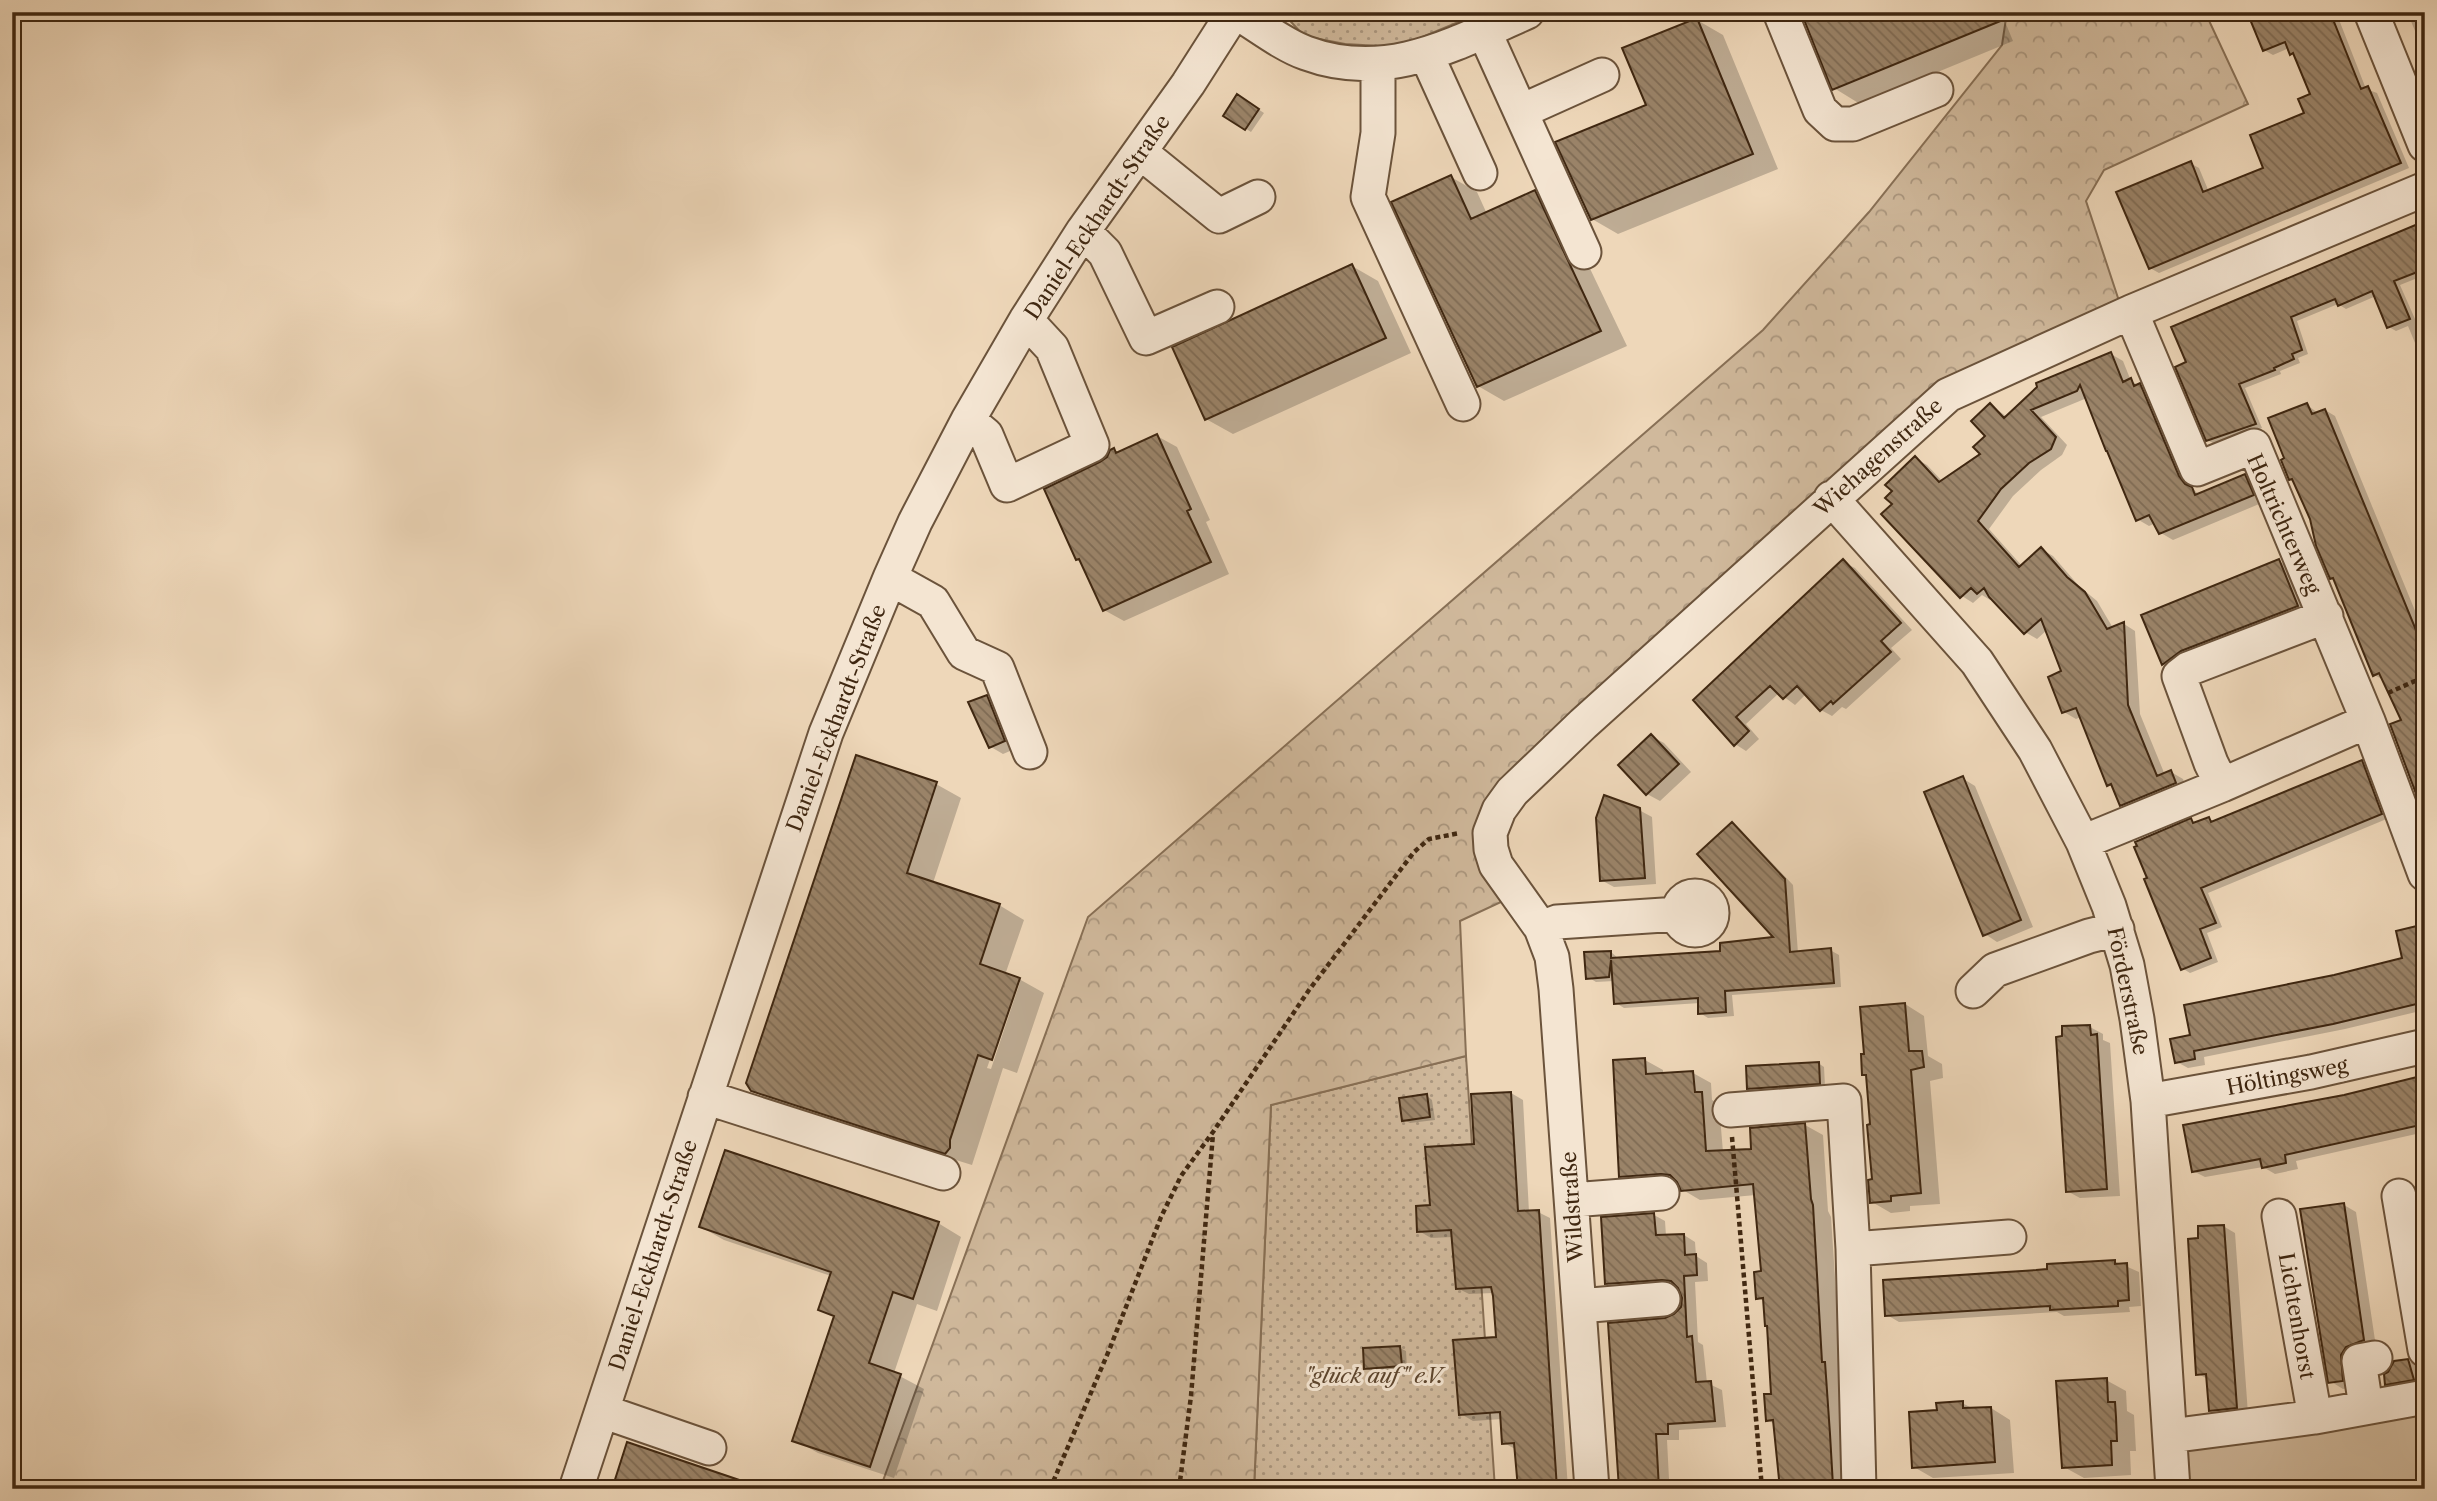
<svg xmlns="http://www.w3.org/2000/svg" width="2437" height="1501" font-family="'Libre Caslon Text',serif">
	<style>
		.grass { fill: url(#grass-dots); stroke: #887056; stroke-width: 2 }
		.forest { fill: url(#forest-crowns); stroke: #887056; stroke-width: 2 }
		.park { fill: #d0b99c; stroke: #887056; stroke-width: 2 }
		.shadow { fill: #0003; fill-rule: evenodd }
		.building { fill: url(#building-back-hatch); stroke: #3f2711; stroke-width: 2 }
		.lines { fill: none; stroke-linecap: round; stroke-linejoin: round }
		.minor-casing { stroke: #6b533b; stroke-width: 37 }
		.path { stroke: #3f2711; stroke-width: 4.5; stroke-dasharray: 5 3.5; stroke-linecap: butt }
		.minor { stroke: #f4e5d2; stroke-width: 33 }
		.labels { text-anchor: middle; dominant-baseline: central; stroke-width: 6; stroke-linejoin: round; paint-order: stroke }
		.street-label { font-size: 21px; fill: #3f2711; stroke: #f4e5d2 }
		.park-label { font-size: 21px; font-style: italic; fill: #5c442d; stroke: #f4e5d2 }
	</style>
	<defs>
		<pattern id="grass-dots" width="8" height="8" patternUnits="userSpaceOnUse" patternTransform="scale(1.75)"><rect width="8" height="8" fill="#d0b99c"/><path d="M2 2h.1M6 6h.1" fill="none" stroke="#aa967e" stroke-width="1.8" stroke-linecap="round"/></pattern>
		<pattern id="forest-crowns" width="20" height="18" patternUnits="userSpaceOnUse" patternTransform="scale(1.75)"><rect width="20" height="18" fill="#d0b99c"/><path d="M2 6a3 3 0 1 1 6 0M12 15a3 3 0 1 1 6 0" fill="none" stroke="#aa967e"/></pattern>
		<pattern id="building-back-hatch" width="6" height="6" patternUnits="userSpaceOnUse" patternTransform="scale(1.75)"><rect width="6" height="6" fill="#9a8368"/><path d="M-1 5l2 2M0 0l6 6M5-1l2 2" fill="none" stroke="#7f6b54"/></pattern>
	</defs>
	<rect width="100%" height="100%" fill="#eed7b9"/>
	<filter id="stains"><feTurbulence type="fractalNoise" baseFrequency=".00286" numOctaves="4"/><feColorMatrix values="0 0 0 0 .2 0 0 0 0 .09 0 0 0 0 .02 0 0 0 .5 -.17"/></filter>
	<radialGradient id="worn" r=".72"><stop offset=".6" stop-color="#630" stop-opacity="0"/><stop offset="1" stop-color="#630" stop-opacity=".3"/></radialGradient>
	<path class="grass" d="M 1282,12 L 1483,12 L 1398,47 L 1345,44 L 1304,36 Z
		M 1466,1056 L 1495,1489 L 1254,1489 L 1271,1105 Z"/>
	<path class="forest" d="M 2007,12 L 2205,12 L 2248,104 L 2104,170 L 2086,201 L 2119,301 L 2001,359 L 1495,808 L 1514,896 L 1460,921 L 1466,1056 L 1271,1105 L 1254,1489 L 880,1489 L 1088,917 L 1763,330 L 1869,212 L 2002,45 Z"/>
	<path class="park" d="M 2425,1404 L 2425,1489 L 2179,1489 L 2177,1442 Z"/>
	<path class="shadow" d="M 2001,12 L 2013,41 L 1860,104 L 1834,88 Z
		M 2249,12 L 2345,12 L 2345,14 L 2338,17 L 2366,89 L 2377,93 L 2409,168 L 2159,273 L 2150,268 L 2190,163 L 2199,168 L 2209,192 L 2265,169 L 2306,114 L 2312,95 L 2297,57 L 2291,53 L 2289,48 L 2273,55 L 2264,50 Z
		M 2407,12 L 2425,12 L 2425,53 L 2424,52 Z
		M 1697,20 L 1723,35 L 1778,169 L 1618,234 L 1592,219 L 1648,106 Z
		M 1238,96 L 1264,113 L 1251,132 L 1225,115 Z
		M 1451,177 L 1477,192 L 1487,214 L 1535,192 L 1561,208 L 1627,346 L 1504,401 L 1478,386 Z
		M 2425,223 L 2425,275 L 2400,285 L 2415,319 L 2425,315 L 2425,367 L 2408,326 L 2396,331 L 2389,327 L 2376,296 L 2346,309 L 2338,304 L 2297,321 L 2308,354 L 2298,358 L 2300,363 L 2280,371 L 2281,374 L 2245,388 L 2262,428 L 2215,444 L 2207,440 L 2177,368 Z
		M 1352,266 L 1378,281 L 1411,353 L 1233,434 L 1206,419 Z
		M 2111,354 L 2123,361 L 2131,381 L 2152,392 L 2191,485 L 2196,492 L 2201,494 L 2245,476 L 2257,483 L 2264,502 L 2173,540 L 2161,533 L 2156,523 L 2149,526 L 2137,519 L 2087,398 L 2041,417 L 2067,445 L 2062,455 L 2041,470 L 2013,496 L 1989,529 L 2023,567 L 2041,549 L 2053,556 L 2079,586 L 2097,601 L 2113,628 L 2124,624 L 2135,631 L 2140,714 L 2165,775 L 2171,772 L 2183,779 L 2187,790 L 2133,812 L 2121,805 L 2114,787 L 2109,784 L 2081,717 L 2076,719 L 2064,712 L 2063,672 L 2047,630 L 2037,639 L 2025,632 L 1993,597 L 1990,600 L 1982,595 L 1973,603 L 1962,596 L 1894,504 L 1916,459 L 1927,465 L 1943,482 L 1982,454 L 1987,436 L 1991,405 L 2007,417 Z
		M 2307,405 L 2318,413 L 2325,410 L 2335,416 L 2425,635 L 2425,813 L 2392,725 L 2403,720 L 2384,680 L 2374,675 L 2335,580 L 2331,578 L 2296,482 L 2290,479 Z
		M 1157,436 L 1177,447 L 1210,520 L 1206,522 L 1229,574 L 1124,621 L 1104,610 L 1083,562 L 1077,559 L 1109,458 L 1114,450 L 1119,453 Z
		M 2278,561 L 2284,564 L 2303,609 L 2169,667 L 2163,664 Z
		M 1843,562 L 1855,568 L 1912,630 L 1891,648 L 1901,659 L 1846,709 L 1842,707 L 1832,716 L 1821,710 L 1806,694 L 1795,705 L 1779,693 L 1746,724 L 1759,739 L 1746,751 L 1735,744 L 1695,700 Z
		M 987,697 L 1000,704 L 1017,748 L 1003,754 L 991,747 Z
		M 1651,736 L 1664,743 L 1691,772 L 1660,801 L 1647,794 Z
		M 2362,762 L 2369,766 L 2389,818 L 2208,893 L 2222,927 L 2207,933 L 2218,962 L 2190,973 L 2182,968 L 2191,820 L 2197,823 L 2208,819 L 2214,823 Z
		M 1962,778 L 1975,786 L 2033,927 L 1997,942 L 1985,934 Z
		M 936,784 L 961,798 L 933,883 L 999,905 L 1024,920 L 1005,975 L 1019,979 L 1044,993 L 1017,1073 L 1003,1068 L 972,1165 L 778,1105 L 752,1090 ZM 1017,982 L 1020,982 L 991,1069 L 987,1068 Z
		M 1639,810 L 1652,817 L 1656,884 L 1614,887 L 1601,880 Z
		M 1732,824 L 1740,829 L 1793,885 L 1798,953 L 1830,950 L 1839,955 L 1841,987 L 1732,995 L 1734,1016 L 1708,1018 L 1700,1013 L 1700,1003 L 1624,1008 L 1616,1003 L 1614,981 L 1596,982 L 1588,977 L 1611,952 L 1619,959 L 1722,952 L 1776,938 Z
		M 2425,930 L 2425,1017 L 2416,1012 L 2345,1029 L 2204,1057 L 2205,1065 L 2188,1068 L 2177,1062 L 2192,1036 L 2334,977 L 2404,959 Z
		M 1905,1004 L 1924,1016 L 1928,1056 L 1942,1064 L 1943,1078 L 1930,1081 L 1940,1204 L 1910,1206 L 1910,1211 L 1891,1213 L 1872,1202 L 1874,1181 L 1868,1076 L 1864,1074 Z
		M 2090,1027 L 2103,1034 L 2103,1040 L 2110,1043 L 2120,1196 L 2080,1198 L 2067,1191 Z
		M 1645,1060 L 1663,1070 L 1663,1075 L 1693,1073 L 1711,1083 L 1712,1100 L 1719,1104 L 1723,1152 L 1753,1151 L 1805,1125 L 1823,1135 L 1828,1211 L 1831,1217 L 1849,1489 L 1781,1489 L 1775,1424 L 1767,1420 L 1773,1395 L 1769,1326 L 1765,1302 L 1757,1297 L 1763,1273 L 1756,1195 L 1700,1200 L 1683,1190 L 1680,1183 L 1639,1186 L 1621,1176 Z
		M 1818,1063 L 1824,1067 L 1825,1086 L 1755,1092 L 1749,1088 Z
		M 2425,1076 L 2425,1132 L 2296,1161 L 2298,1169 L 2275,1174 L 2263,1167 L 2205,1177 L 2193,1171 L 2344,1096 Z
		M 1511,1093 L 1523,1100 L 1529,1212 L 1538,1212 L 1550,1218 L 1568,1489 L 1514,1489 L 1519,1488 L 1517,1450 L 1504,1443 L 1502,1419 L 1473,1421 L 1461,1414 L 1497,1339 L 1493,1293 L 1469,1294 L 1457,1288 L 1453,1237 L 1431,1238 L 1419,1231 L 1432,1207 Z
		M 1427,1096 L 1432,1100 L 1435,1120 L 1410,1123 L 1404,1120 Z
		M 2425,1184 L 2425,1227 L 2417,1186 Z
		M 2344,1205 L 2356,1212 L 2376,1347 L 2354,1387 L 2343,1389 L 2330,1381 Z
		M 1654,1215 L 1665,1221 L 1666,1236 L 1684,1235 L 1695,1242 L 1696,1256 L 1707,1263 L 1708,1281 L 1695,1282 L 1698,1342 L 1703,1345 L 1707,1383 L 1722,1390 L 1726,1427 L 1679,1430 L 1679,1440 L 1667,1440 L 1669,1479 L 1682,1489 L 1621,1489 L 1666,1320 L 1676,1316 L 1682,1307 L 1684,1298 L 1680,1286 L 1619,1290 L 1607,1283 Z
		M 938,1223 L 961,1237 L 937,1311 L 917,1304 L 894,1373 L 924,1389 L 894,1478 L 818,1453 L 795,1440 L 835,1318 L 820,1309 L 831,1276 L 724,1240 L 701,1227 Z
		M 2223,1226 L 2235,1233 L 2248,1414 L 2222,1416 L 2210,1410 L 2208,1379 L 2198,1374 L 2200,1240 Z
		M 2114,1261 L 2139,1272 L 2141,1306 L 2129,1307 L 2130,1312 L 2064,1316 L 2057,1312 L 1899,1322 L 1887,1315 L 2049,1271 Z
		M 1400,1348 L 1406,1351 L 1407,1369 L 1372,1371 L 1366,1368 Z
		M 2408,1360 L 2425,1370 L 2425,1385 L 2398,1390 L 2387,1384 Z
		M 2106,1380 L 2126,1391 L 2127,1411 L 2134,1415 L 2136,1451 L 2130,1451 L 2131,1475 L 2084,1478 L 2064,1467 Z
		M 1962,1403 L 1974,1409 L 1991,1408 L 2010,1420 L 2014,1473 L 1933,1478 L 1914,1467 L 1939,1412 Z"/>
	<path class="building" d="M 1801,12 L 2020,12 L 2020,13 L 1832,90 Z
		M 2247,12 L 2330,12 L 2361,89 L 2368,86 L 2401,163 L 2149,269 L 2116,192 L 2191,161 L 2203,192 L 2263,168 L 2250,135 L 2304,113 L 2298,99 L 2310,94 L 2293,53 L 2290,55 L 2285,42 L 2263,51 Z
		M 1697,18 L 1753,154 L 1591,220 L 1555,142 L 1646,105 L 1622,48 Z
		M 1237,94 L 1259,109 L 1245,130 L 1223,116 Z
		M 1451,175 L 1471,219 L 1535,190 L 1601,331 L 1477,387 L 1391,202 Z
		M 2425,221 L 2425,269 L 2394,281 L 2410,319 L 2387,328 L 2372,291 L 2338,306 L 2335,299 L 2291,317 L 2302,350 L 2292,354 L 2294,359 L 2274,368 L 2275,370 L 2239,384 L 2256,424 L 2206,441 L 2175,367 L 2186,362 L 2171,327 Z
		M 1352,264 L 1386,338 L 1205,420 L 1172,347 Z
		M 2111,352 L 2123,382 L 2131,378 L 2134,386 L 2140,383 L 2179,476 L 2185,484 L 2192,487 L 2195,495 L 2245,474 L 2254,495 L 2159,534 L 2149,515 L 2136,521 L 2107,451 L 2106,451 L 2080,385 L 2077,391 L 2031,410 L 2056,437 L 2051,449 L 2029,463 L 2001,489 L 1978,521 L 2019,567 L 2041,547 L 2067,577 L 2085,592 L 2107,629 L 2124,622 L 2128,705 L 2157,776 L 2171,770 L 2176,783 L 2120,806 L 2111,784 L 2107,786 L 2076,708 L 2062,713 L 2048,677 L 2061,671 L 2041,619 L 2024,634 L 1989,597 L 1984,588 L 1977,594 L 1971,588 L 1960,598 L 1881,514 L 1892,504 L 1885,498 L 1892,491 L 1885,485 L 1915,456 L 1939,482 L 1980,454 L 1973,447 L 1985,436 L 1971,421 L 1990,403 L 2004,418 L 2037,387 L 2036,383 Z
		M 2307,403 L 2312,414 L 2325,409 L 2425,652 L 2425,797 L 2418,799 L 2390,724 L 2401,720 L 2379,673 L 2373,676 L 2333,578 L 2330,579 L 2316,546 L 2310,519 L 2292,479 L 2289,480 L 2281,460 L 2284,458 L 2268,418 Z
		M 1157,434 L 1191,509 L 1187,511 L 1211,562 L 1103,611 L 1079,559 L 1076,560 L 1044,489 L 1100,462 L 1107,457 L 1110,450 L 1114,448 L 1116,453 Z
		M 1843,559 L 1901,623 L 1881,641 L 1891,652 L 1833,704 L 1831,701 L 1820,711 L 1797,686 L 1783,699 L 1770,686 L 1736,717 L 1749,731 L 1734,746 L 1693,700 Z
		M 2279,559 L 2298,606 L 2181,651 L 2162,665 L 2141,615 Z
		M 987,695 L 1005,741 L 989,748 L 968,702 Z
		M 1651,734 L 1679,764 L 1646,795 L 1618,765 Z
		M 856,755 L 937,782 L 907,873 L 1000,904 L 980,964 L 1020,978 L 992,1060 L 978,1055 L 950,1140 L 950,1148 L 945,1154 L 751,1091 L 746,1083 Z
		M 2362,760 L 2382,814 L 2201,888 L 2216,923 L 2200,929 L 2211,958 L 2181,970 L 2144,879 L 2147,878 L 2134,847 L 2137,846 L 2135,842 L 2191,818 L 2193,823 L 2209,817 L 2211,822 Z
		M 1963,776 L 2021,920 L 1983,936 L 1924,792 Z
		M 1604,795 L 1640,808 L 1645,878 L 1600,881 L 1596,818 Z
		M 1732,822 L 1785,879 L 1790,952 L 1831,948 L 1834,983 L 1725,991 L 1726,1012 L 1698,1014 L 1698,998 L 1614,1004 L 1611,960 L 1609,977 L 1586,979 L 1584,952 L 1611,951 L 1611,958 L 1720,951 L 1720,943 L 1773,937 L 1697,854 Z
		M 2425,924 L 2425,1002 L 2333,1024 L 2194,1051 L 2195,1059 L 2175,1063 L 2170,1039 L 2190,1035 L 2184,1005 L 2334,975 L 2402,958 L 2396,931 Z
		M 1905,1003 L 1909,1051 L 1922,1051 L 1924,1067 L 1911,1070 L 1921,1193 L 1891,1196 L 1891,1201 L 1870,1203 L 1868,1180 L 1872,1179 L 1867,1125 L 1870,1124 L 1866,1075 L 1862,1075 L 1861,1054 L 1864,1054 L 1860,1007 Z
		M 2090,1025 L 2091,1035 L 2097,1034 L 2107,1189 L 2066,1192 L 2056,1037 L 2062,1036 L 2062,1026 Z
		M 1645,1058 L 1646,1074 L 1693,1071 L 1695,1092 L 1702,1092 L 1706,1151 L 1751,1149 L 1750,1128 L 1805,1123 L 1811,1199 L 1813,1205 L 1822,1362 L 1825,1362 L 1830,1434 L 1833,1486 L 1825,1486 L 1826,1489 L 1780,1489 L 1773,1420 L 1766,1421 L 1764,1394 L 1771,1394 L 1767,1326 L 1765,1326 L 1763,1298 L 1756,1299 L 1754,1272 L 1761,1271 L 1753,1184 L 1681,1191 L 1677,1182 L 1670,1175 L 1661,1174 L 1619,1177 L 1613,1060 Z
		M 1819,1062 L 1820,1084 L 1747,1089 L 1746,1066 Z
		M 2425,1075 L 2425,1124 L 2285,1155 L 2286,1163 L 2262,1168 L 2260,1159 L 2192,1172 L 2183,1125 L 2344,1095 Z
		M 1511,1092 L 1518,1211 L 1539,1210 L 1557,1489 L 1518,1489 L 1514,1443 L 1502,1444 L 1500,1412 L 1459,1415 L 1453,1340 L 1496,1337 L 1493,1296 L 1491,1287 L 1456,1289 L 1451,1230 L 1417,1232 L 1416,1206 L 1430,1205 L 1425,1147 L 1474,1144 L 1471,1094 Z
		M 1427,1094 L 1430,1117 L 1402,1121 L 1399,1098 Z
		M 725,1150 L 939,1222 L 913,1299 L 893,1292 L 869,1363 L 901,1374 L 870,1467 L 792,1441 L 834,1316 L 818,1310 L 831,1272 L 699,1227 Z
		M 2344,1203 L 2364,1340 L 2346,1347 L 2341,1355 L 2343,1381 L 2328,1383 L 2300,1209 Z
		M 1654,1213 L 1656,1235 L 1684,1234 L 1685,1255 L 1696,1254 L 1697,1275 L 1684,1276 L 1687,1337 L 1692,1336 L 1696,1382 L 1711,1381 L 1715,1421 L 1668,1424 L 1668,1434 L 1656,1434 L 1659,1489 L 1619,1489 L 1608,1323 L 1665,1318 L 1674,1314 L 1681,1307 L 1682,1298 L 1678,1288 L 1671,1281 L 1662,1280 L 1605,1284 L 1601,1217 Z
		M 2224,1225 L 2237,1408 L 2209,1411 L 2206,1374 L 2196,1375 L 2188,1239 L 2198,1238 L 2198,1226 Z
		M 2115,1260 L 2115,1264 L 2127,1263 L 2129,1300 L 2118,1301 L 2118,1306 L 2050,1310 L 2050,1306 L 1885,1316 L 1883,1280 L 2036,1270 L 2047,1269 L 2047,1264 Z
		M 1400,1346 L 1402,1366 L 1364,1369 L 1363,1348 Z
		M 2408,1359 L 2414,1380 L 2385,1385 L 2384,1374 L 2388,1372 L 2394,1361 Z
		M 2107,1378 L 2108,1402 L 2115,1402 L 2116,1417 L 2117,1441 L 2111,1441 L 2112,1465 L 2062,1468 L 2056,1381 Z
		M 1963,1401 L 1963,1408 L 1991,1407 L 1995,1462 L 1912,1468 L 1909,1412 L 1937,1410 L 1936,1403 Z
		M 627,1442 L 754,1485 L 753,1489 L 612,1489 Z"/>
	<g class="lines">
		<g class="minor-casing">
			<path id="minor" d="M 1236,12 C 1258,25 1283,45 1306,53 C 1387,83 1454,44 1527,12
				M 1780,12 L 1820,110 L 1835,124 L 1853,124 L 1936,90
				M 2371,12 L 2425,145
				M 1484,31 L 1584,252
				M 1426,54 L 1480,173
				M 1378,64 L 1378,133 L 1368,197 L 1463,404
				M 1522,111 L 1602,75
				M 1140,152 L 1219,216 L 1258,197
				M 1083,231 L 1105,253 L 1146,338 L 1217,307
				M 2131,312 L 2197,469 L 2254,446 L 2368,721 L 2425,874
				M 968,420 L 986,435 L 1007,485 L 1092,445 L 1052,348 L 1026,320
				M 1831,498 L 1977,662 L 2035,750 L 2083,842 L 2109,906 L 2127,965 L 2137,1019 L 2148,1101 L 2173,1489
				M 890,578 L 933,602 L 964,653 L 997,668 L 1030,752
				M 2222,785 L 2211,763 L 2179,676 L 2188,669 L 2326,616
				M 2083,842 L 2222,785 L 2368,721
				M1678 913a17 17 0 1 1 34 0a17 17 0 1 1-34 0Z
				M 1541,928 L 1557,922 L 1679,914
				M 1973,991 L 1995,970 L 2089,936 L 2117,929
				M 705,1097 L 943,1173
				M 2148,1101 L 2311,1072 L 2425,1046
				M 1730,1110 L 1844,1101 L 1853,1249
				M 2399,1196 L 2425,1350
				M 1572,1200 L 1662,1193
				M 2279,1216 L 2315,1417
				M 1579,1306 L 1663,1299
				M 2366,1407 L 2359,1361 L 2375,1358
				M 602,1411 L 709,1448
				M 2170,1436 L 2315,1417 L 2425,1397
				M 576,1489 L 826,733 L 890,578 L 915,522 L 968,420 L 1026,320 L 1083,231 L 1188,84 L 1234,12
				M 1592,1489 L 1556,989 L 1552,957 L 1541,928 L 1496,865 L 1491,849 L 1490,833 L 1499,810 L 1512,792 L 1583,724 L 1948,395 L 2131,312 L 2425,189
				M 1859,1489 L 1853,1249 L 2009,1237"/>
		</g>
		<path class="path" d="M 2388,693 L 2415,681 L 2420,690 L 2425,689
			M 1732,1137 L 1762,1489
			M 1050,1489 L 1110,1348 L 1161,1217 L 1181,1176 L 1213,1132 L 1309,990 L 1414,852 L 1429,839 L 1460,833
			M 1179,1489 L 1191,1396 L 1213,1134"/>
		<use href="#minor" class="minor"/>
	</g>
	<g class="labels">
		<g class="street-label">
			<text transform="translate(1097 217) rotate(-56)">Daniel-Eckhardt-Straße</text>
			<text transform="translate(1878 457) rotate(-42)">Wiehagenstraße</text>
			<text transform="translate(2284 524) rotate(66)">Holtrichterweg</text>
			<text transform="translate(836 718) rotate(-69)">Daniel-Eckhardt-Straße</text>
			<text transform="translate(2128 991) rotate(78)">Förderstraße</text>
			<text transform="translate(2287 1076) rotate(-11)">Höltingsweg</text>
			<text transform="translate(1572 1207) rotate(-94)">Wildstraße</text>
			<text transform="translate(653 1255) rotate(-72)">Daniel-Eckhardt-Straße</text>
			<text transform="translate(2297 1316) rotate(80)">Lichtenhorst</text>
		</g>
		<g class="park-label">
			<text x="1374" y="1375">"glück auf" e.V.</text>
		</g>
	</g>
	<rect width="2437" height="1501" fill="none" stroke="#eed7b9" stroke-width="42"/>
	<rect x="14" y="14" width="2409" height="1473" fill="none" stroke="#3f2711" stroke-width="3.5"/>
	<rect x="21" y="21" width="2395" height="1459" fill="none" stroke="#3f2711" stroke-width="2"/>
	<rect width="100%" height="100%" filter="url(#stains)"/>
	<rect width="100%" height="100%" fill="url(#worn)"/>
</svg>
